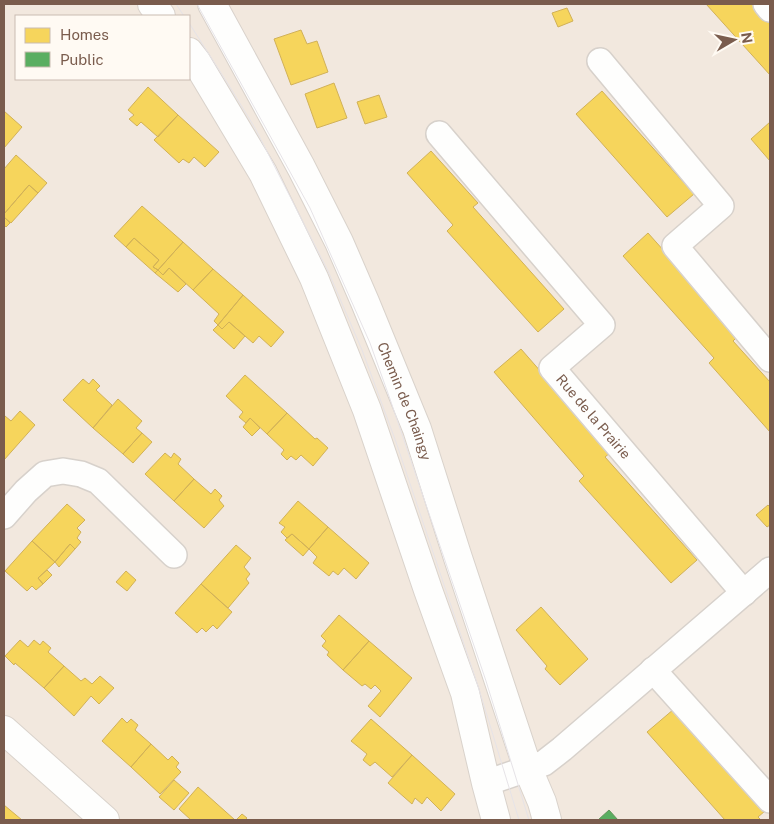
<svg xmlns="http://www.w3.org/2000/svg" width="774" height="824" font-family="'Public Sans',sans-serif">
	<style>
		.residential { fill: #f2e8de; fill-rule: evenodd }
		.homes { fill: #f6d55c; stroke: #d1b158 }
		.public { fill: #5aae61; stroke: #64955b }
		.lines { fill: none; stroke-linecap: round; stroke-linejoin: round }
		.street-casing { stroke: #d7d1cb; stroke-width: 28 }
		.secondary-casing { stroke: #d9d2cb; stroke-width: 30 }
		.street { stroke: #fefefd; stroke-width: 25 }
		.secondary { stroke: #fefefd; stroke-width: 28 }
		.tram { stroke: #e6e3e7; stroke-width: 1 }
		.labels { text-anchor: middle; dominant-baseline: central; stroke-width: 5; stroke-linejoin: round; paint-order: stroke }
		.street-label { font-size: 14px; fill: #7a5c4d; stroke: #fffaf3 }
	</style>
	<rect width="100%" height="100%" fill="#f9f5f0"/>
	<path class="residential" d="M 4,4 L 770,4 L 770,820 L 4,820 ZM 16,16 L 189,16 L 189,79 L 16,79 Z"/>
	<path class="homes" d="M 706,4 L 753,4 L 770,23 L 770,75 Z
		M 567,8 L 573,21 L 558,27 L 552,13 Z
		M 301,30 L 307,44 L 317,41 L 328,72 L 291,85 L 274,39 Z
		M 334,83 L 347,118 L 317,128 L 305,94 Z
		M 148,87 L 178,115 L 158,137 L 141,122 L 137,126 L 129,119 L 134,115 L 128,110 Z
		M 602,91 L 694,194 L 667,217 L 576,114 Z
		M 379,95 L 387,117 L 365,124 L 357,102 Z
		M 4,111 L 22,127 L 4,148 Z
		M 178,115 L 219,152 L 205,167 L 194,157 L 189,163 L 183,159 L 179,163 L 154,140 Z
		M 770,122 L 770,161 L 751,139 Z
		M 431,151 L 478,203 L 473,207 L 564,309 L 538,332 L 447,231 L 453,225 L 407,173 Z
		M 16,155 L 47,183 L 38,193 L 29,185 L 4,214 L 4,169 Z
		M 29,185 L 38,193 L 11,223 L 4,217 L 4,214 Z
		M 142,206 L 183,242 L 158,270 L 153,267 L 159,260 L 134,238 L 126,247 L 114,236 Z
		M 4,217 L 10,223 L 6,227 L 4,225 Z
		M 648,233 L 739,335 L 733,341 L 770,382 L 770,432 L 709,363 L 714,358 L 623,256 Z
		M 134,238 L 159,260 L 153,267 L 158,270 L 155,273 L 126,247 Z
		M 183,242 L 213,269 L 193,290 L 169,268 L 163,275 L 158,270 Z
		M 169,268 L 186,284 L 178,292 L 155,273 L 158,270 L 163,275 Z
		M 213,269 L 243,295 L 218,325 L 214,321 L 219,314 L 193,290 Z
		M 243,295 L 284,332 L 271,347 L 259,336 L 253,343 L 229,322 L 222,329 L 218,325 Z
		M 229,322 L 245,336 L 234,349 L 213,330 L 218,325 L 222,329 Z
		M 521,349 L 611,452 L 605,457 L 697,560 L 671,583 L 579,481 L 584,476 L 494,372 Z
		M 245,375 L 287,413 L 267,434 L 250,418 L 246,423 L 239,417 L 243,412 L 226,396 Z
		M 83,379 L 89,384 L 93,379 L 100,386 L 96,390 L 112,405 L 93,428 L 63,400 Z
		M 118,399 L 142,421 L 136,428 L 142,433 L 123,454 L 93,428 Z
		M 20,411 L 35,425 L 4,460 L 4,417 L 5,416 L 11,421 Z
		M 287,413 L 315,439 L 317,438 L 328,448 L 313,466 L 301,455 L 296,460 L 291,456 L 287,460 L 281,454 L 284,450 L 267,434 Z
		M 250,418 L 260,428 L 252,436 L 243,427 Z
		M 142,433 L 152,442 L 133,463 L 123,454 Z
		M 165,453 L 171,458 L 174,453 L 181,459 L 178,464 L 194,479 L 174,501 L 145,474 Z
		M 194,479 L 211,494 L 215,489 L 222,496 L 219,500 L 224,506 L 204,528 L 174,501 Z
		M 298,501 L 328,527 L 309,549 L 292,534 L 287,538 L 281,532 L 285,527 L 279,523 Z
		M 67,504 L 85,520 L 77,528 L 81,532 L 77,538 L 81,542 L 75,549 L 70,544 L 55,562 L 32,541 Z
		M 768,505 L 770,507 L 770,525 L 767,527 L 756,515 Z
		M 328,527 L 369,563 L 356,579 L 344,568 L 338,575 L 333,571 L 329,576 L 313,563 L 317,557 L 309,549 Z
		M 292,534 L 309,549 L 303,556 L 285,540 Z
		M 32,541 L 55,562 L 38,578 L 43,584 L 36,590 L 32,586 L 27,591 L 5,571 Z
		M 70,544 L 75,549 L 59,567 L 55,562 Z
		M 236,545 L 251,558 L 244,567 L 250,574 L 246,579 L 249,583 L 228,608 L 201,584 Z
		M 47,570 L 52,575 L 43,584 L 38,578 Z
		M 126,571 L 136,580 L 127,591 L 116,582 Z
		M 201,584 L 232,612 L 217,629 L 213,625 L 206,632 L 202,628 L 197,633 L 175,613 Z
		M 541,607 L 588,659 L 560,685 L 545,669 L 547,666 L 516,630 Z
		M 339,615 L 369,641 L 343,670 L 327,655 L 329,652 L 322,646 L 326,641 L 321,636 Z
		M 20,640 L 28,647 L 34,640 L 40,645 L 43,641 L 51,648 L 48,652 L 64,666 L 44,688 L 15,663 L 14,665 L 5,656 Z
		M 369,641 L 412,678 L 380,717 L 368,706 L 381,691 L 375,685 L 371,689 L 365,684 L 362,686 L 343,670 Z
		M 64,666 L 81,681 L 85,678 L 92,684 L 100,676 L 114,688 L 99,704 L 91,696 L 74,716 L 44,688 Z
		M 674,709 L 765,811 L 758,817 L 761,820 L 725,820 L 647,732 Z
		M 122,718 L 127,723 L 131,719 L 138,725 L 135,730 L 151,744 L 131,767 L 102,741 Z
		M 371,719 L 412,755 L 392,777 L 375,762 L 370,766 L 363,760 L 367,754 L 351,741 Z
		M 151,744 L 168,760 L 172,756 L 179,763 L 176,767 L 181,772 L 160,794 L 131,767 Z
		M 412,755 L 455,794 L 441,811 L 427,797 L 422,804 L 415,798 L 412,804 L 388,783 Z
		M 174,780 L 189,793 L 174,810 L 159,797 Z
		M 198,787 L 235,820 L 191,820 L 179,809 Z
		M 4,804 L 4,805 L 22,820 L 4,820 Z
		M 242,814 L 247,818 L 245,820 L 236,820 Z"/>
	<path class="public" d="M 609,810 L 618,820 L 598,820 Z"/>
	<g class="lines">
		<g class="street-casing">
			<g id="street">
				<path d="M 766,4 L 770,9"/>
				<path d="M 600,61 L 721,206 L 675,246 L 770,359"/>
				<path id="s1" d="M 439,134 L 602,325 L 552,368 L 744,593"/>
				<path d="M 4,516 L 26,491 L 45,474 L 63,471 L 81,474 L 98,481 L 174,555"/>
				<path d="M 653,670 L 770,800"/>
				<path d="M 486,783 L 544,763 L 562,749 L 770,570"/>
			</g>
		</g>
		<g class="secondary-casing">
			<g id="secondary">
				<path d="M 152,4 L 161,16"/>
				<path id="s2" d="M 212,4 L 301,167 L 339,242 L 365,302 L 417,429 L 458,558 L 528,769 L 542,802 L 547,820"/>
				<path d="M 189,52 L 196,61 L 263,173 L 314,278 L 367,410 L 428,590 L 465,693 L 486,783 L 496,820"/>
				<path d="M 4,730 L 105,820"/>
			</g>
		</g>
		<use href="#street" class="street"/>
		<use href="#secondary" class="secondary"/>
		<path class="tram" d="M 176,4 L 184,16
			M 197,4 L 310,208 L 370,343 L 390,399 L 486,681 L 529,820
			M 189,23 L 228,84 L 255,128 L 328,271 L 362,350 L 396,442 L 478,686 L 519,820"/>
	</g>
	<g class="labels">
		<g class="street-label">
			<text stroke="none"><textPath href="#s2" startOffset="442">Chemin de Chaingy</textPath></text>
			<text stroke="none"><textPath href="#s1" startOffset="381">Rue de la Prairie</textPath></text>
		</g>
	</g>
	<rect width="774" height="824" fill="none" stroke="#7a5c4d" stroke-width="10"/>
	<rect x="15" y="15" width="175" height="65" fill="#fffaf3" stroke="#cabbb1"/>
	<rect x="25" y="28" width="25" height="15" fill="#f6d55c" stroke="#cabbb1"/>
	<text x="60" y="40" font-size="15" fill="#7a5c4d">Homes</text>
	<rect x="25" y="52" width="25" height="15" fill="#5aae61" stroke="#cabbb1"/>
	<text x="60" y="65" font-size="15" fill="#7a5c4d">Public</text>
	<g transform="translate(734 40) rotate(81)" stroke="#fffaf3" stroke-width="4" paint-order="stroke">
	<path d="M0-4L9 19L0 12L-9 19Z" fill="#7a5c4d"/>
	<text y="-8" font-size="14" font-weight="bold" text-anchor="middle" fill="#7a5c4d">N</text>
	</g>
</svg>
